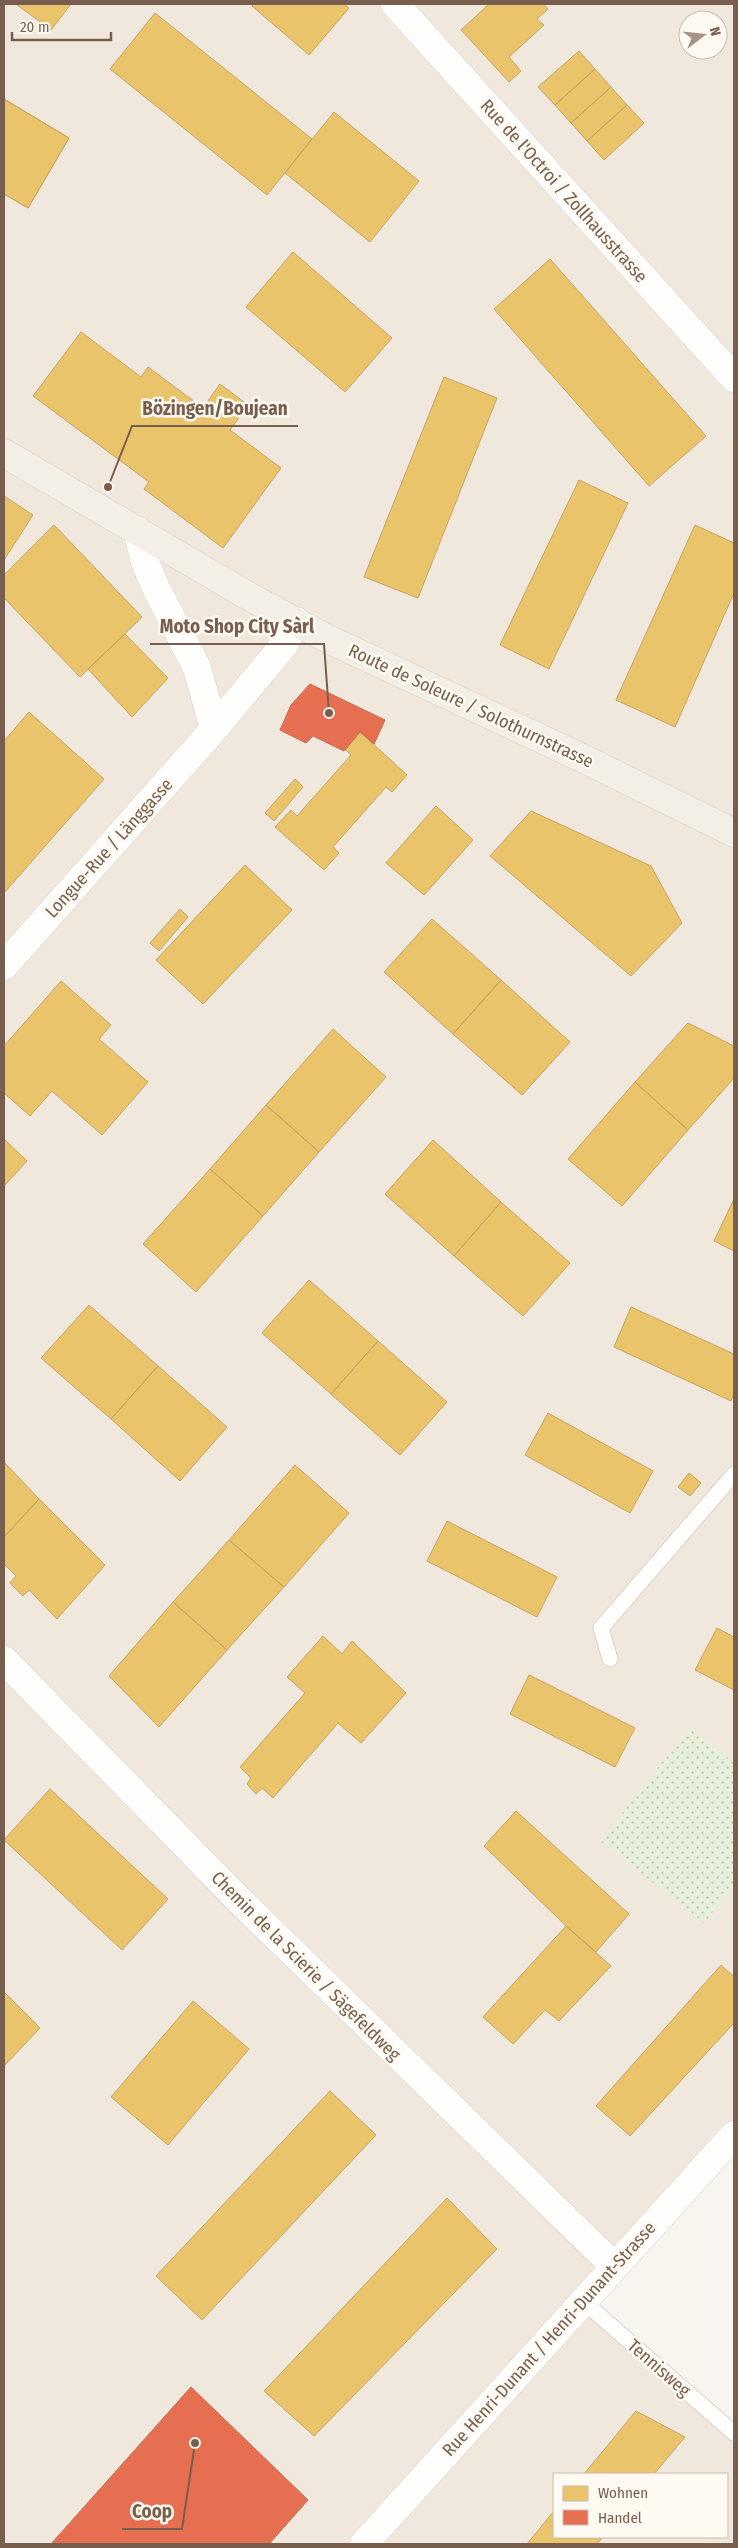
<svg xmlns="http://www.w3.org/2000/svg" width="738" height="2548" font-family="'Fira Sans Condensed',sans-serif">
	<style>
		.residential { fill: #f1e8dd; fill-rule: evenodd }
		.grass { fill: url(#grass-dots) }
		.homes { fill: #e9c46a; stroke: #c7a562 }
		.shops { fill: #e76f51; stroke: #c56a50 }
		.lines { fill: none; stroke-linecap: round; stroke-linejoin: round }
		.service-casing { stroke: #d7d2cd; stroke-width: 17 }
		.minor-casing { stroke: #d7d2cd; stroke-width: 29 }
		.tertiary-casing { stroke: #d7d2cd; stroke-width: 29 }
		.primary-casing { stroke: #d9d1cc; stroke-width: 29 }
		.service { stroke: #fefefd; stroke-width: 15 }
		.minor { stroke: #fefefd; stroke-width: 28 }
		.tertiary { stroke: #fefefd; stroke-width: 28 }
		.primary { stroke: #f3efe7; stroke-width: 28 }
		.labels { text-anchor: middle; dominant-baseline: central; stroke-width: 5; stroke-linejoin: round; paint-order: stroke }
		.street-label { font-size: 18px; fill: #775e4e; stroke: #fefaf2 }
		.leader { fill: none; stroke: #775e4e; stroke-width: 2 }
		.callout-dot { fill: #775e4e; stroke: #fefaf2; stroke-width: 2 }
		.callout-label { font-size: 19px; text-anchor: middle; font-weight: bold; fill: #775e4e; stroke: #fefaf2; stroke-width: 5; stroke-linejoin: round; paint-order: stroke }
	</style>
	<defs>
		<pattern id="grass-dots" width="8" height="8" patternUnits="userSpaceOnUse" patternTransform="scale(1.25)"><rect width="8" height="8" fill="#e5efda"/><path d="M2 2h.1M6 6h.1" fill="none" stroke="#bec5b3" stroke-width="1.8" stroke-linecap="round"/></pattern>
	</defs>
	<rect width="100%" height="100%" fill="#f8f5ef"/>
	<path class="residential" d="M 4,4 L 734,4 L 734,2135 L 584,2302 L 734,2433 L 734,2544 L 4,2544 ZM 688,20 L 718,20 L 718,50 L 688,50 ZM 554,2474 L 727,2474 L 727,2537 L 554,2537 Z"/>
	<path class="grass" d="M 690,1727 L 734,1763 L 734,1885 L 704,1923 L 600,1841 Z"/>
	<path class="homes" d="M 16,4 L 71,4 L 51,30 Z
		M 254,4 L 344,4 L 349,8 L 309,55 L 252,6 Z
		M 489,4 L 543,4 L 548,9 L 537,19 L 544,25 L 509,57 L 521,71 L 509,82 L 461,30 Z
		M 155,13 L 312,139 L 267,195 L 110,69 Z
		M 579,51 L 595,69 L 555,105 L 538,87 Z
		M 595,69 L 611,87 L 571,123 L 555,105 Z
		M 611,87 L 627,105 L 587,141 L 571,123 Z
		M 4,99 L 69,138 L 28,208 L 4,194 Z
		M 4,99 L 69,138 L 28,208 L 4,194 Z
		M 627,105 L 644,123 L 604,160 L 587,141 Z
		M 334,112 L 419,181 L 370,242 L 285,173 Z
		M 293,252 L 392,338 L 345,392 L 246,307 Z
		M 550,259 L 706,436 L 649,486 L 494,309 Z
		M 81,332 L 141,377 L 148,367 L 203,408 L 220,384 L 248,405 L 230,430 L 281,468 L 223,548 L 144,489 L 149,482 L 33,396 Z
		M 444,377 L 497,398 L 418,598 L 364,577 Z
		M 579,480 L 628,503 L 549,669 L 500,645 Z
		M 4,496 L 33,515 L 4,560 Z
		M 54,525 L 142,617 L 80,677 L 4,598 L 4,575 Z
		M 695,525 L 734,543 L 734,593 L 675,727 L 616,700 Z
		M 125,634 L 168,678 L 132,717 L 88,669 Z
		M 29,712 L 104,779 L 4,893 L 4,741 Z
		M 360,732 L 407,775 L 392,792 L 386,787 L 333,847 L 339,853 L 324,870 L 275,827 L 291,810 L 297,816 L 351,755 L 345,749 Z
		M 295,779 L 303,787 L 274,821 L 265,813 Z
		M 436,806 L 473,840 L 424,895 L 386,863 Z
		M 531,811 L 651,866 L 682,923 L 631,976 L 490,856 Z
		M 245,865 L 292,910 L 203,1004 L 156,960 Z
		M 180,909 L 188,917 L 159,951 L 150,943 Z
		M 432,919 L 501,980 L 453,1034 L 384,972 Z
		M 501,980 L 570,1042 L 522,1095 L 453,1034 Z
		M 61,981 L 111,1025 L 99,1039 L 148,1082 L 102,1135 L 52,1091 L 30,1116 L 4,1093 L 4,1046 Z
		M 688,1023 L 734,1046 L 734,1078 L 688,1130 L 635,1082 Z
		M 333,1029 L 386,1077 L 319,1152 L 266,1105 Z
		M 635,1082 L 688,1130 L 622,1206 L 568,1159 Z
		M 266,1105 L 319,1152 L 263,1216 L 210,1169 Z
		M 4,1139 L 27,1161 L 4,1186 Z
		M 433,1140 L 501,1202 L 454,1256 L 385,1194 Z
		M 210,1169 L 263,1216 L 196,1292 L 143,1244 Z
		M 734,1199 L 734,1251 L 714,1241 Z
		M 501,1202 L 570,1263 L 523,1316 L 454,1256 Z
		M 309,1280 L 378,1341 L 331,1394 L 262,1333 Z
		M 89,1305 L 158,1366 L 111,1419 L 41,1358 Z
		M 631,1307 L 734,1354 L 734,1393 L 731,1401 L 614,1347 Z
		M 378,1341 L 447,1402 L 400,1455 L 331,1394 Z
		M 158,1366 L 227,1427 L 180,1481 L 111,1419 Z
		M 548,1413 L 653,1471 L 630,1513 L 525,1455 Z
		M 4,1462 L 39,1499 L 4,1537 Z
		M 295,1465 L 349,1513 L 284,1587 L 229,1540 Z
		M 689,1473 L 701,1483 L 690,1496 L 678,1487 Z
		M 39,1499 L 105,1565 L 57,1619 L 29,1590 L 23,1596 L 10,1583 L 16,1576 L 4,1564 L 4,1537 Z
		M 447,1521 L 557,1577 L 537,1617 L 427,1561 Z
		M 229,1540 L 284,1587 L 227,1650 L 173,1602 Z
		M 173,1602 L 227,1650 L 159,1727 L 109,1676 Z
		M 717,1628 L 734,1637 L 734,1690 L 695,1670 Z
		M 323,1636 L 342,1654 L 352,1641 L 406,1693 L 361,1743 L 338,1723 L 273,1798 L 262,1788 L 256,1794 L 247,1784 L 251,1778 L 240,1767 L 305,1693 L 287,1677 Z
		M 529,1675 L 635,1728 L 615,1767 L 510,1714 Z
		M 50,1789 L 168,1899 L 122,1950 L 4,1840 Z
		M 516,1811 L 629,1914 L 596,1952 L 566,1926 L 484,1846 Z
		M 566,1926 L 611,1966 L 559,2021 L 545,2010 L 513,2044 L 483,2017 Z
		M 721,1965 L 734,1977 L 734,2023 L 630,2136 L 596,2106 Z
		M 4,1992 L 40,2028 L 4,2066 Z
		M 193,2001 L 249,2049 L 168,2145 L 111,2097 Z
		M 330,2091 L 376,2135 L 202,2320 L 156,2276 Z
		M 447,2198 L 497,2249 L 314,2436 L 264,2391 Z
		M 636,2411 L 685,2437 L 654,2474 L 584,2474 Z
		M 554,2511 L 554,2537 L 603,2537 L 597,2544 L 527,2544 Z"/>
	<path class="shops" d="M 310,684 L 385,720 L 374,744 L 360,732 L 344,751 L 313,736 L 306,743 L 280,730 L 291,705 Z
		M 191,2387 L 308,2500 L 269,2544 L 51,2544 Z"/>
	<g class="lines">
		<g class="service-casing">
			<path id="service" d="M 610,1659 L 601,1628 L 734,1474
				M 584,2302 L 734,2433"/>
		</g>
		<g class="minor-casing">
			<path id="minor" d="M 395,4 L 734,378
				M 4,1660 L 239,1900 L 614,2266
				M 364,2544 L 734,2135"/>
		</g>
		<g class="tertiary-casing">
			<path id="tertiary" d="M 137,530 L 145,562 L 156,588 L 197,668 L 214,729
				M 4,966 L 214,729 L 284,645 L 296,621"/>
		</g>
		<g class="primary-casing">
			<path id="primary" d="M 4,453 L 250,597 L 330,640 L 580,757 L 734,833"/>
		</g>
		<use href="#service" class="service"/>
		<use href="#minor" class="minor"/>
		<use href="#tertiary" class="tertiary"/>
		<use href="#primary" class="primary"/>
	</g>
	<g class="labels">
		<g class="street-label">
			<text transform="translate(564 191) rotate(48)">Rue de l'Octroi / Zollhausstrasse</text>
			<text transform="translate(471 706) rotate(25)">Route de Soleure / Solothurnstrasse</text>
			<text transform="translate(109 848) rotate(-48)">Longue-Rue / Länggasse</text>
			<text transform="translate(306 1966) rotate(45)">Chemin de la Scierie / Sägefeldweg</text>
			<text transform="translate(549 2339) rotate(-48)">Rue Henri-Dunant / Henri-Dunant-Strasse</text>
			<text transform="translate(659 2368) rotate(41)">Tennisweg</text>
		</g>
	</g>
	<path class="leader" d="M108 487L132 426H298M329 713L324 644H150M195 2443L182 2529H122"/>
	<g class="callout-dot">
		<circle cx="108" cy="487" r="5"/>
		<circle cx="329" cy="713" r="5"/>
		<circle cx="195" cy="2443" r="5"/>
	</g>
	<g class="callout-label">
		<text x="215" y="415">Bözingen/Boujean</text>
		<text x="237" y="633">Moto Shop City Sàrl</text>
		<text x="152" y="2518">Coop</text>
	</g>
	<rect width="738" height="2548" fill="none" stroke="#775e4e" stroke-width="10"/>
	<rect x="553" y="2473" width="175" height="65" fill="#fefaf2" stroke="#c8bcb0"/>
	<rect x="563" y="2486" width="25" height="15" fill="#e9c46a" stroke="#c8bcb0"/>
	<text x="598" y="2498" font-size="15" fill="#775e4e">Wohnen</text>
	<rect x="563" y="2510" width="25" height="15" fill="#e76f51" stroke="#c8bcb0"/>
	<text x="598" y="2523" font-size="15" fill="#775e4e">Handel</text>
	<g transform="translate(703 35) rotate(74)"><circle r="24" fill="#fefaf2" stroke="#c8bcb0"/>
	<path d="M0-4L9 19L0 12L-9 19Z" fill="#a49386"/>
	<text y="-8" font-size="14" font-weight="bold" text-anchor="middle" fill="#775e4e">N</text>
	</g>
	<path d="M12 32v8h99v-8" fill="none" stroke="#775e4e" stroke-width="2.5"/>
	<text x="20" y="32" font-size="15" fill="#775e4e" stroke="#fefaf2" stroke-width="4" paint-order="stroke">20 m</text>
</svg>
